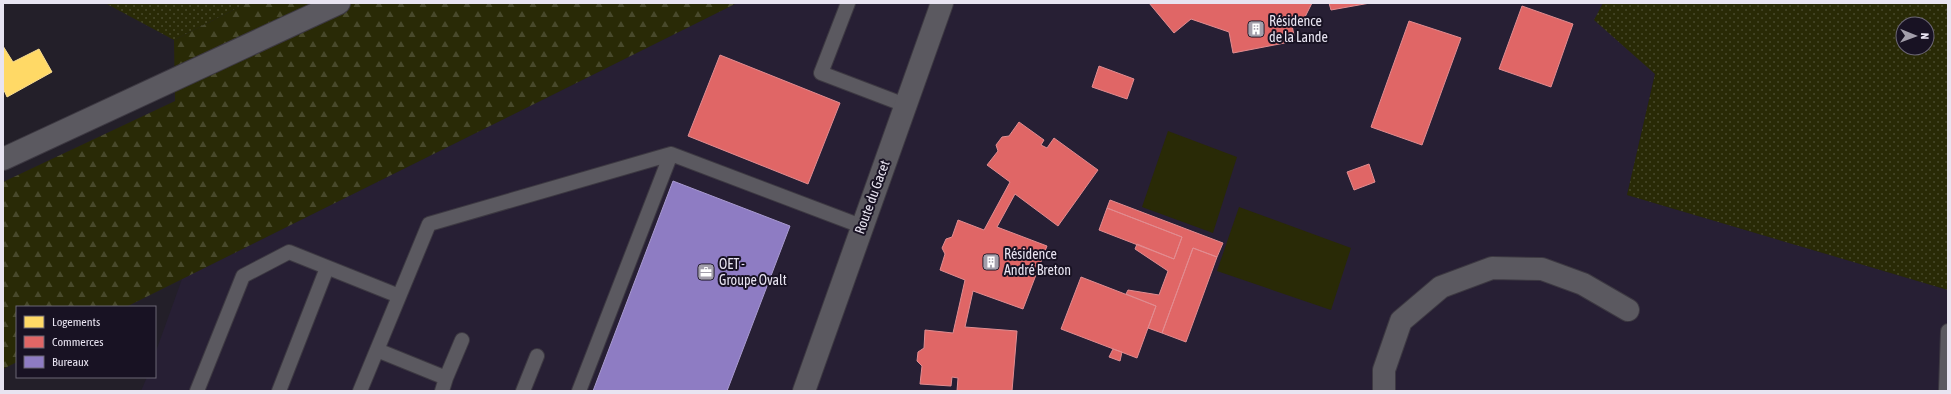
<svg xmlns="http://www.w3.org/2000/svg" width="1951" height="394" font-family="'Asap Condensed',sans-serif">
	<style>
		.built { fill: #271f34 }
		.grass { fill: url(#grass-dots); fill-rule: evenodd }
		.forest { fill: url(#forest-firs) }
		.garden { fill: #292a06 }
		.homes { fill: #ffd966; stroke: #f8dc90 }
		.shops { fill: #e06666; stroke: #e28c90 }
		.offices { fill: #8e7cc3; stroke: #a99bd1 }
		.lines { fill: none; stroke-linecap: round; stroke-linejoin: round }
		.service-casing { stroke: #3d3942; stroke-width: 16 }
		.minor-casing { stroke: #3d3942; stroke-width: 24 }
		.path { stroke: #59565f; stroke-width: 2.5; stroke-dasharray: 2 3; stroke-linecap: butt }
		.service { stroke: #5b5960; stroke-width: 14 }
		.minor { stroke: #5b5960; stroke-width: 22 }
		.labels { text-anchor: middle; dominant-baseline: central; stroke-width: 4; stroke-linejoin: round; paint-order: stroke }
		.poi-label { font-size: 14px; fill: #e8e4f1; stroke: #181223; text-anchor: start }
		.street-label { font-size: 14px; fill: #e8e4f1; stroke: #181223 }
	</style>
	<defs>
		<pattern id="grass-dots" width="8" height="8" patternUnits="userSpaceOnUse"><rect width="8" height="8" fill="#292a06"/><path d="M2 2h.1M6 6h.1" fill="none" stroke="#48492b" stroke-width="1.8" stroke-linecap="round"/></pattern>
		<pattern id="forest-firs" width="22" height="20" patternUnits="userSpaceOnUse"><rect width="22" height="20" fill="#292a06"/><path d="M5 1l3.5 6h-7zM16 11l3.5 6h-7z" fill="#48492b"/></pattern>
	</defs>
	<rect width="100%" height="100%" fill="#231f29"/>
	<path class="built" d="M 737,3 L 1603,3 L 1595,20 L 1655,73 L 1627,195 L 1948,290 L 1948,391 L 141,391 L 147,377 L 155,377 L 155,354 L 182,279 Z"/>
	<path class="grass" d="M 105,3 L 247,3 L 174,40 Z
		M 1603,3 L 1948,3 L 1948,290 L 1627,195 L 1655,74 L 1594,20 ZM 1903,24 L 1927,24 L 1927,48 L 1903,48 Z"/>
	<path class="forest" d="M 247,3 L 737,3 L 126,307 L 17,307 L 17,362 L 3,369 L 3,182 L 175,101 L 174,40 Z"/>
	<path class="garden" d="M 1168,131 L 1237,157 L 1213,233 L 1142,207 Z
		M 1239,207 L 1351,248 L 1331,310 L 1217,271 Z"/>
	<path class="homes" d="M 3,46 L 13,62 L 39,49 L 52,72 L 7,97 L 3,88 Z"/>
	<path class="shops" d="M 1149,3 L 1312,3 L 1303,21 L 1292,25 L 1295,41 L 1233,53 L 1229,32 L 1191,19 L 1174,33 Z
		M 1329,3 L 1370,3 L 1331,10 Z
		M 1522,6 L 1573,24 L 1551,87 L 1499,69 Z
		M 1409,21 L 1461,38 L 1422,145 L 1371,127 Z
		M 720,55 L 840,103 L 808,184 L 688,136 Z
		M 1099,66 L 1134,79 L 1127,99 L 1092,87 Z
		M 1019,122 L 1044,140 L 1041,145 L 1047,148 L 1054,138 L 1098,170 L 1058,226 L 1015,194 L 997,227 L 1047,246 L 1023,309 L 973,291 L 965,327 L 1017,331 L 1012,391 L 957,391 L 958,378 L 952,377 L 951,386 L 920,384 L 922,366 L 917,361 L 918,352 L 924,348 L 925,330 L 953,333 L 965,280 L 940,270 L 945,254 L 942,248 L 946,239 L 952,237 L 958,220 L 984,230 L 1010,182 L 987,165 L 998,151 L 996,145 L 1002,137 L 1009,136 Z
		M 1369,164 L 1375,182 L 1354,190 L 1347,172 Z
		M 1110,200 L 1223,243 L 1217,257 L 1193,248 L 1162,333 L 1148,328 L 1156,306 L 1126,294 L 1128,290 L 1159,295 L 1168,271 L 1135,249 L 1137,244 L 1174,259 L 1182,237 L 1107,208 Z
		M 1107,208 L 1182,237 L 1174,259 L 1099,230 Z
		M 1193,248 L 1217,257 L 1186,342 L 1162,333 Z
		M 1081,277 L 1156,306 L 1137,358 L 1061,329 Z
		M 1113,349 L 1122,352 L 1120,361 L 1109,357 Z"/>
	<path class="offices" d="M 673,181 L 790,226 L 727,391 L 593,391 Z"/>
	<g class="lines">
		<g class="service-casing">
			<path id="service" d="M 848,3 L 821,73 L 905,105
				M 377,350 L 446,378 L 442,391
				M 446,378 L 462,340
				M 197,391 L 243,276 L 289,252 L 399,296
				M 279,391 L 327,268
				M 360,391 L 429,224 L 671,154
				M 523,391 L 537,356
				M 579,391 L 671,154 L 861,226
				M 1946,391 L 1948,331"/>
		</g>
		<g class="minor-casing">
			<path id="minor" d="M 3,159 L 339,3
				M 804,391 L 942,3
				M 1384,391 L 1384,370 L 1401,321 L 1441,287 L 1492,268 L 1542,269 L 1583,284 L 1628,310"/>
		</g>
		<path class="path" d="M 1948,3 L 1948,17"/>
		<use href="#service" class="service"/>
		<use href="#minor" class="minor"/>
	</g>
	<defs>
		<g id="building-square" transform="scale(0.9)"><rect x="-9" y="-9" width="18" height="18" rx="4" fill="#a39fab" stroke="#181223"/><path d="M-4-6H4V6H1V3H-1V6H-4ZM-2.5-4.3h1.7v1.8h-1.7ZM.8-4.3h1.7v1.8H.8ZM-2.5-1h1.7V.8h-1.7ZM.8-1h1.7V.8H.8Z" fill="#fff"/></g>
		<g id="office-square" transform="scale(0.9)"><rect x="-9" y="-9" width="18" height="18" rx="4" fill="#a39fab" stroke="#181223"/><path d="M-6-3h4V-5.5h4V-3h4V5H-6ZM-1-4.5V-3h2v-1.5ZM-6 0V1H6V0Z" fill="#fff"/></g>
	</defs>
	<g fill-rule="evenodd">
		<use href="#building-square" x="1256" y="29"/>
		<use href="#building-square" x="991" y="262"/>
		<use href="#office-square" x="706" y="272"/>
	</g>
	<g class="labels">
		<g class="poi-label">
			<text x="1269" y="21">Résidence<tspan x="1269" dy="16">de la Lande</tspan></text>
			<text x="1004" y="254">Résidence<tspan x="1004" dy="16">André Breton</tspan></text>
			<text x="719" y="264">OET -<tspan x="719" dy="16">Groupe Ovalt</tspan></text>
		</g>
		<g class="street-label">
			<text transform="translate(872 197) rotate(-70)">Route du Gacet</text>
		</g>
	</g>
	<rect width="1951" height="394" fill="none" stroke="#e8e4f1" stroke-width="8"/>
	<rect x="16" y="306" width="140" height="72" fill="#181223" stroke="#6b6675"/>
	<rect x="24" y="316" width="20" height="12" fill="#ffd966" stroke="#6b6675"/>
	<text x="52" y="326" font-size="12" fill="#e8e4f1">Logements</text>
	<rect x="24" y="336" width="20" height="12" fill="#e06666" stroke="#6b6675"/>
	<text x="52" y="346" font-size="12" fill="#e8e4f1">Commerces</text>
	<rect x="24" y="356" width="20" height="12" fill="#8e7cc3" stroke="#6b6675"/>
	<text x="52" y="366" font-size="12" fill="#e8e4f1">Bureaux</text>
	<g transform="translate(1915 36) rotate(91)"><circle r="19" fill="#181223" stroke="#6b6675"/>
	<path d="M0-3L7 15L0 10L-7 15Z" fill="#a39fab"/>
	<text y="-6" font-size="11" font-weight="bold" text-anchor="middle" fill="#e8e4f1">N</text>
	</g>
</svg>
